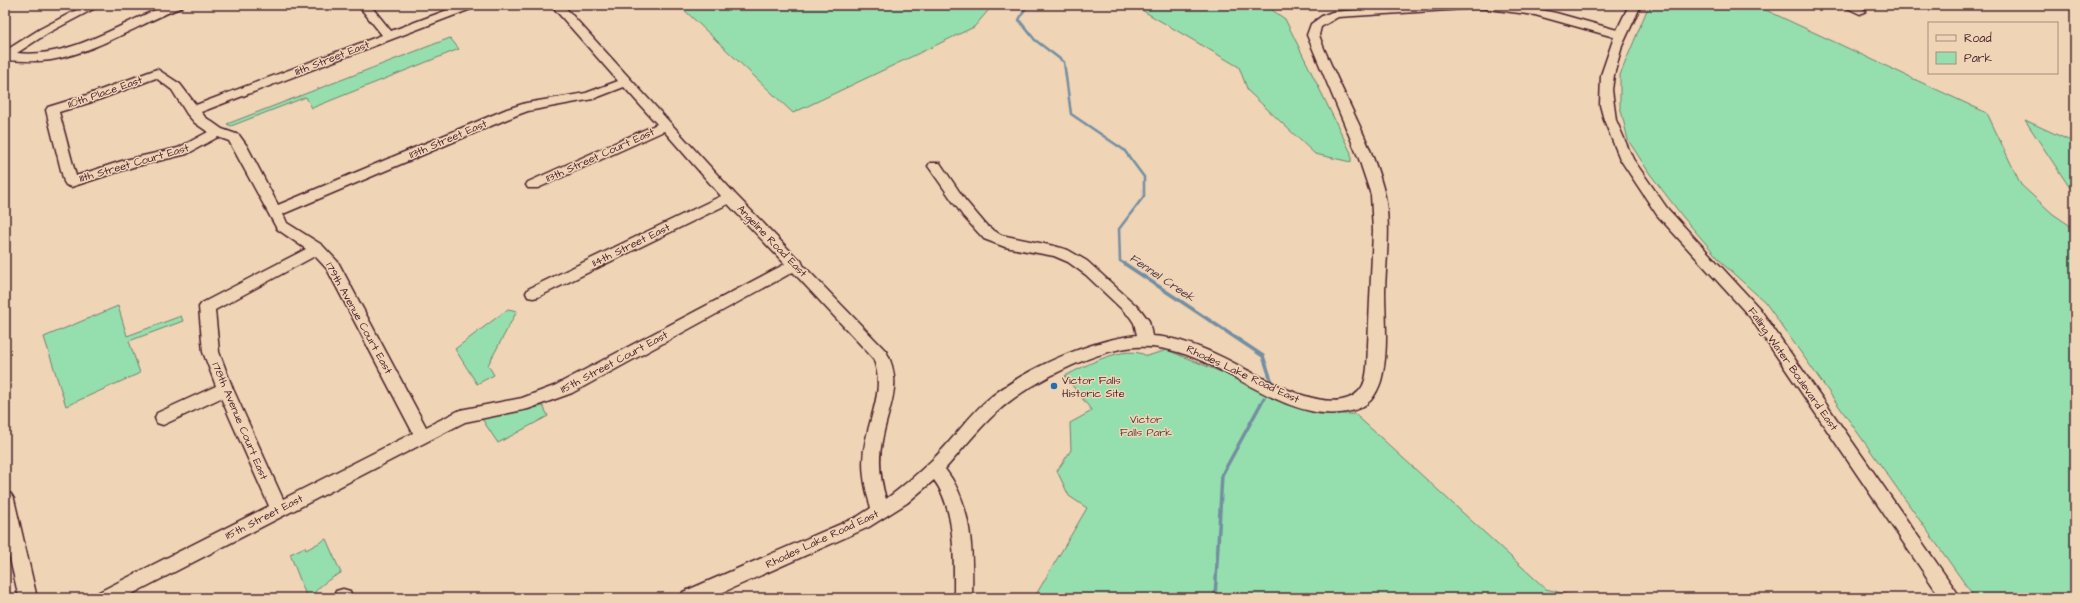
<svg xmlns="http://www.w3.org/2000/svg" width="2080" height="603" font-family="'Architects Daughter',sans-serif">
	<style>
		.green { fill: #95dfae; stroke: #707f6c }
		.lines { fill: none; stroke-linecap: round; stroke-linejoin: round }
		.stream-far1 { stroke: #738ea1; stroke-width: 2.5 }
		.stream { stroke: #738ea1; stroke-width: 3.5 }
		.minor-casing { stroke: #4a1f2b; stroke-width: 3 }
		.minor { fill: #efd4b6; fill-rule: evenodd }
		.poi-dot { fill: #1f6fb2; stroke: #efd4b6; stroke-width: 1.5 }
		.labels { text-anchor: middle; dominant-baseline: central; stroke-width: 3; stroke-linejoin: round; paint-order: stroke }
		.street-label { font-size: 11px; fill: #4a1f2b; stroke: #efd4b6 }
		.poi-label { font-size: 11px; fill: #4a1f2b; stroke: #efd4b6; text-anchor: start }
		.park-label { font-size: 11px; fill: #553c3f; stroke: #efd4b6 }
		.water-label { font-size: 12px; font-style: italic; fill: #543b48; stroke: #efd4b6 }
	</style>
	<rect width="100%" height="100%" fill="#efd4b6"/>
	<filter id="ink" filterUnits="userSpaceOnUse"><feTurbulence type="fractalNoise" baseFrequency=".025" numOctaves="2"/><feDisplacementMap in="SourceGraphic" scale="8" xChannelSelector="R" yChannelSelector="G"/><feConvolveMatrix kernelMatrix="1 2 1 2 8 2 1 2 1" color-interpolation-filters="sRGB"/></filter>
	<g filter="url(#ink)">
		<path class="green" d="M 679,5 L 993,5 L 974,27 L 793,113 Z
			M 1133,5 L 1265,5 L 1285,19 L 1351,153 L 1351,162 L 1315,154 L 1248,91 L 1239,67 Z
			M 1649,5 L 1755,5 L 1987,113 L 2021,185 L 2053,214 L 2075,229 L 2075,598 L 1975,598 L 1765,302 L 1725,266 L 1683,217 L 1650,174 L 1628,140 L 1620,106 L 1620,75 Z
			M 450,38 L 459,49 L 312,108 L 306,97 L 231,126 L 227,124 Z
			M 2025,120 L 2075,143 L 2075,193 L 2070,188 Z
			M 118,306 L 127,336 L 181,316 L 183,321 L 129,341 L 140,373 L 66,406 L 44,337 Z
			M 508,309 L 517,311 L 488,365 L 494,375 L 477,384 L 455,349 Z
			M 1167,350 L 1233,377 L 1285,404 L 1319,414 L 1355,414 L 1546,589 L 1581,598 L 1034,598 L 1087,508 L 1069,496 L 1057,471 L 1071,450 L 1070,423 L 1092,411 L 1065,376 C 1085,366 1125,343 1147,356 Z
			M 543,406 L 548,416 L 498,443 L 482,419 Z
			M 326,539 L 341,573 C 327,580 319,586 310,598 L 307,598 L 290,554 L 305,547 L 306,550 Z"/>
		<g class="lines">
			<path class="stream-far1" d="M 1031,5 L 1025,9 L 1019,20 L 1035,40 L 1064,62 L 1071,114 L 1124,150 L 1144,177 L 1144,196 L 1119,229 L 1120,261 L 1127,265"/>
			<path class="stream" d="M 1125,264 L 1263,356 L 1271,380
				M 1215,598 L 1222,475 L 1264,398"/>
			<g class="minor-casing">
				<path id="minor" d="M 86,5 L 101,5 L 48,33 L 17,53 C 71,59 119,23 168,5 L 184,5 L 182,7 C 139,24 97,52 51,60 C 35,62 21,61 5,60 L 5,51 L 40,29 Z
					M 358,5 L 370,5 L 391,31 L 461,5 L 478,5 L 476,7 L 201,112 L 205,117 L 222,129 L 239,135 L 247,146 L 278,205 L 507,109 L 526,103 L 586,93 L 618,81 L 551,5 L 563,5 L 735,194 L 798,259 L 801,260 L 803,265 L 886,351 C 904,385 888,406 882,441 C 878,461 880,479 886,499 C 901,488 916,475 930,462 C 950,444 965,420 985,402 C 1021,370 1090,340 1137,335 L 1134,323 L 1130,317 L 1086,275 L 1068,262 L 1054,256 L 1005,247 L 984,239 L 963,216 L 928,166 L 930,163 L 940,163 L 965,200 L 987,226 L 1001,235 L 1054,246 L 1068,250 L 1087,261 L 1140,309 L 1149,321 L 1152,336 C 1176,337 1201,347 1222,357 C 1252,371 1330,422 1359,391 C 1365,385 1366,376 1367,368 L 1373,231 L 1371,195 L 1359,159 L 1307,35 L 1311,24 L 1322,16 L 1332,12 L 1424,5 L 1517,5 L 1556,13 L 1617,30 L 1629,5 L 1641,5 L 1622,46 L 1614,75 L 1612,90 L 1616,120 L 1633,159 L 1667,208 L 1760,309 L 1961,598 L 1941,598 L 1750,317 L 1657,215 L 1620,159 L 1604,120 L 1600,105 L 1601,75 L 1614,37 L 1535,15 L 1480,8 L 1338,17 L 1321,27 L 1319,35 L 1323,46 C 1342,93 1370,139 1383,188 C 1392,221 1386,257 1385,291 C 1385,320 1389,352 1381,381 C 1379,387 1376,394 1371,400 C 1358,414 1333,415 1315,412 C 1252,400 1202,342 1135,347 C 1094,350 1027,384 997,412 C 978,429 962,450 945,469 C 973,504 973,555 972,598 L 954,598 C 954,563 956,509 934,480 L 907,503 L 869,527 L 710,598 L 681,598 L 683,592 L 857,517 L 871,508 C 864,485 860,463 866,439 C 872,410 885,387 873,358 L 793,272 L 572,393 L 528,409 L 465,422 L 124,598 L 97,598 L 99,592 L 269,506 L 221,398 L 163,425 L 157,423 L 155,418 L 157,413 L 216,386 L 203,352 L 199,307 L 202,303 L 306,249 L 277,229 L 229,141 L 218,137 L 187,154 L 133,167 L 71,187 L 66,185 L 64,182 L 46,110 L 48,107 L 87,95 L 157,69 L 180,84 L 196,105 L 382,35 ZM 156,78 L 172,90 L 187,114 L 195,123 L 208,132 L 178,148 L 125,160 L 76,176 L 59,112 L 95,101 ZM 624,87 L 657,124 L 528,182 L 526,185 L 528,188 L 538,188 L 664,131 L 721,196 L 528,289 L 526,293 L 528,297 L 533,298 L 538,297 L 728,204 L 785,264 L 554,386 L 522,398 L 460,410 L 426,427 L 338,262 L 322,245 L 287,223 L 283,214 L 517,115 L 528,111 L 593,99 ZM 315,256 L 327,269 L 413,433 L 283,499 L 233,389 L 219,352 L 215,310 Z
					M 1841,5 L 1856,5 L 1866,11 L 1860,14 Z
					M 5,492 L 11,494 L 14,499 L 37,598 L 19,598 L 5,537 Z
					M 343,589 L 350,591 L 352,598 L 333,598 L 336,591 Z"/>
			</g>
			<use href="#minor" class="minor"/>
		</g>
	</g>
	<circle class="poi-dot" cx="1054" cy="386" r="4"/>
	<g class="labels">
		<g class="street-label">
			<text transform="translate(332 58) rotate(-21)">111th Street East</text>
			<text transform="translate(105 92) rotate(-19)">110th Place East</text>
			<text transform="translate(448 139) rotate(-23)">113th Street East</text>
			<text transform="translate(600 155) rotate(-24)">113th Street Court East</text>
			<text transform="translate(134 163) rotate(-16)">111th Street Court East</text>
			<text transform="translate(772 241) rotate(46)">Angeline Road East</text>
			<text transform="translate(631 245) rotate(-26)">114th Street East</text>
			<text transform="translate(359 318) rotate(61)">179th Avenue Court East</text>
			<text transform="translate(614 362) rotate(-28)">115th Street Court East</text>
			<text transform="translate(1793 369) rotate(55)">Falling Water Boulevard East</text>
			<text transform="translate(1243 374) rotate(25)">Rhodes Lake Road East</text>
			<text transform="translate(240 421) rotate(67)">178th Avenue Court East</text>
			<text transform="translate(264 517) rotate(-27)">115th Street East</text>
			<text transform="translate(822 539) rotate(-25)">Rhodes Lake Road East</text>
		</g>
		<g class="poi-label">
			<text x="1062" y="380">Victor Falls<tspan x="1062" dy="13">Historic Site</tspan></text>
		</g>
		<g class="park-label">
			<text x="1146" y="419">Victor<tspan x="1146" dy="13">Falls Park</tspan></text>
		</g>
		<g class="water-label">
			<text transform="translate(1162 278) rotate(34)">Fennel Creek</text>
		</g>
	</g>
	<rect width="2080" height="603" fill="none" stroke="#efd4b6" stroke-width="20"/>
	<rect x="10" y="10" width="2060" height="583" fill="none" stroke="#4a1f2b" stroke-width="1.5" filter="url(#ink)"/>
	<rect x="1928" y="22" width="130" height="52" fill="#efd4b6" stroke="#ad8c7e"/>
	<rect x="1936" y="35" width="20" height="6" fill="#efd4b6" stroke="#ad8c7e"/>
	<text x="1964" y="42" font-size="12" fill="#4a1f2b">Road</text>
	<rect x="1936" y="52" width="20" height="12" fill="#95dfae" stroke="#ad8c7e"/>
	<text x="1964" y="62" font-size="12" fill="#4a1f2b">Park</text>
</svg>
